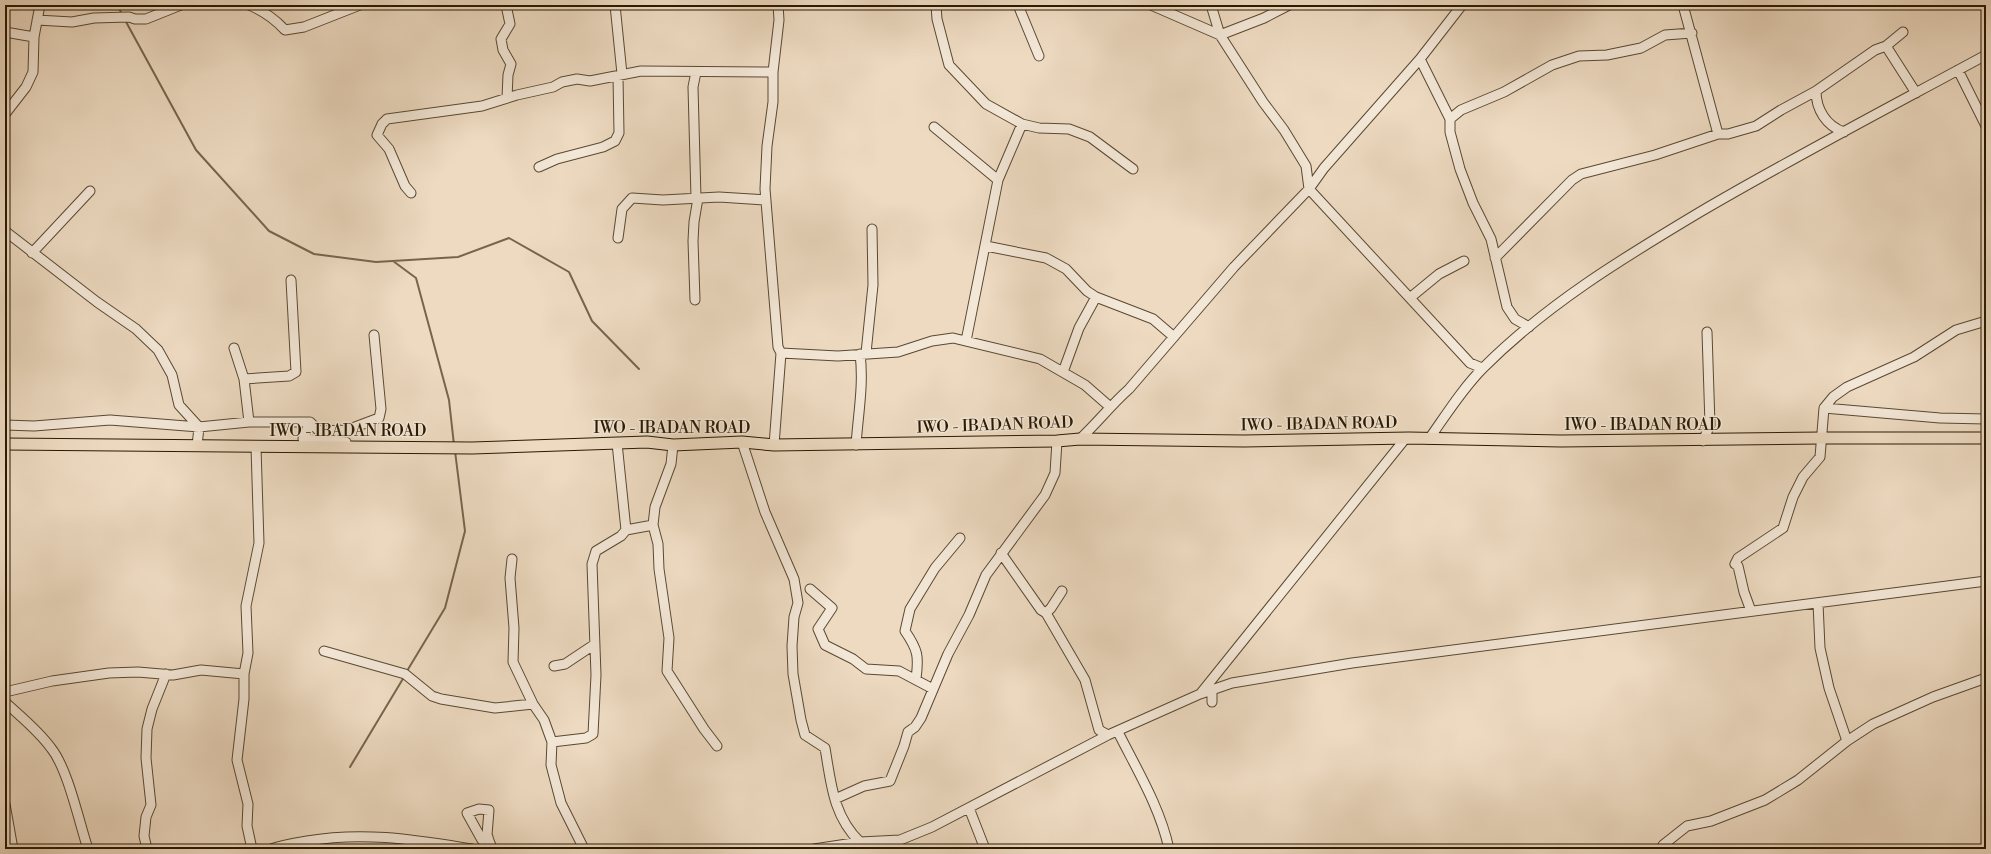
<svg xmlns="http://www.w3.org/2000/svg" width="1991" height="854" font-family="'Libre Bodoni',serif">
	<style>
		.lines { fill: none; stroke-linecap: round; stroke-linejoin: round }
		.stream { stroke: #76654e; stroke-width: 2 }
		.minor-casing { stroke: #594932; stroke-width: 11 }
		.major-casing { stroke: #281903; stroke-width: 13 }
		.minor { stroke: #f3e7d7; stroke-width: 9 }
		.major { stroke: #eddac1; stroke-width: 11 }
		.labels { text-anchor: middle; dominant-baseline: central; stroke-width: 3; stroke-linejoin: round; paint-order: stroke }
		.street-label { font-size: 16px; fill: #281903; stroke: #f3e7d7 }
	</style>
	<rect width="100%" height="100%" fill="#eddac1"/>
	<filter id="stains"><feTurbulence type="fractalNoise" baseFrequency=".005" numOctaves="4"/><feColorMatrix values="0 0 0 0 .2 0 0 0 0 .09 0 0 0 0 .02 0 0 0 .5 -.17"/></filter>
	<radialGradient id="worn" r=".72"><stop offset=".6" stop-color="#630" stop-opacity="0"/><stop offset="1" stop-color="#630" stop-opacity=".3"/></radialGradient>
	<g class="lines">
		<path class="stream" d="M 117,5 L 122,14
			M 125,20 L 196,150 L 269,231 L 314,254 L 376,262 L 458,257 L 509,238 L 569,272 L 592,321 L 639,369
			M 393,261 L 416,278 L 449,400 L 454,445
			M 407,671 L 445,608 L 465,531 L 455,451
			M 350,767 L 404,677"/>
		<g class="minor-casing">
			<path id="minor" d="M 249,5 C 264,11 274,18 285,30 L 304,27 L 360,5
				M 506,5 L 510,24 L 501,39 L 503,50 L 511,64 L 508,75 L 507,98
				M 615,5 L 622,74
				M 936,5 L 937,19 L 949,65 L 986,104 L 1022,124 L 1039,128 L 1069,129 L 1090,137 L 1133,169
				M 1018,5 L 1039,56
				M 1151,5 L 1220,35 L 1264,18 L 1289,5
				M 1211,5 L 1220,35 L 1263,102 L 1284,130 L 1306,166 L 1309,189 L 1470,363 L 1482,368
				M 1683,5 L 1718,134
				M 37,20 L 72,22 L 94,18 L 129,17 L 135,19 L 146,19 L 181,5
				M 5,32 L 34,37
				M 1903,32 L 1886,46 L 1916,93
				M 1420,59 L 1450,119 L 1450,132 L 1460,169 L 1473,203 L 1491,239 L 1507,307 L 1515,319 L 1529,327
				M 1958,70 L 1986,126
				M 696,72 L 693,87 L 696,198
				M 1816,91 C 1816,109 1826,126 1844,132
				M 5,114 L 26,87 L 33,72 L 34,37 L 40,5
				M 1450,119 L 1461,110 L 1504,92 L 1552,65 L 1579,56 L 1607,55 L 1641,48 L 1665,35 L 1692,33
				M 934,127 L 998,180
				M 539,167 L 557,159 L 603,147 L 615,141 L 619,133 L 618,76
				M 411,193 L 405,186 L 389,149 L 377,135 L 382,124 L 387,119 L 482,106 L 517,95 L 553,87 L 562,82 L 577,79 L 590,81 L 641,71 L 773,72
				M 5,231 L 97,302 L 136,329 L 158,350 L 172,375 L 179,405 L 199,427 L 197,446
				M 618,238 L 622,209 L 632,198 L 663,200 L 719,197 L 766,200
				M 986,246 L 1046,258 L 1066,269 L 1087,291 L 1096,297 L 1153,319 L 1174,337
				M 32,253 L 90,191
				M 1495,258 L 1572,180 L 1581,174 L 1655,155 L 1718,134 L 1728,134 L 1756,126 L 1781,110 L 1816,91 L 1875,50 L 1886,46
				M 1411,297 L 1439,274 L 1464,261
				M 695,300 L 693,241 L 694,222 L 698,198
				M 966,341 L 998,180 L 1022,124
				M 234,348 L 244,379 L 249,422
				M 781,353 L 838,356 L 898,352 L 932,341 L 953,338 L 1040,359 L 1085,385 L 1109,406
				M 866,353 L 873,285 L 872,229
				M 1063,372 L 1079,328 L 1096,297
				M 244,379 L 289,376 L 296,372 L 291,280
				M 1824,408 L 1940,418 L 1986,419
				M 5,425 L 34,426 L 110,420 L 199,427 L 249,422 L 310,422
				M 1080,439 C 1098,422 1111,405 1129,389 L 1234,267 L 1309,189 L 1324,168 L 1420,59 L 1462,5
				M 1429,439 C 1446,415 1462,389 1483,368 C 1547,304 1623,258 1700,212 C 1794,157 1890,107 1986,55
				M 1703,441 L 1710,425 L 1707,332
				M 346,442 L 303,439 L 310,422 L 319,431 L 347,430 L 379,418 L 381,409 L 374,335
				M 742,442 L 765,512 L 794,579 L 798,603 L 794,617 L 792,646 L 793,674 L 801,720 L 805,735 L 825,748 C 831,783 833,816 860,842
				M 673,445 L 671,464 L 655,507 L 653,525 L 658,544 L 659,569 L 669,638 L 667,671 L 704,729 L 717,746
				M 774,445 L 781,353 L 778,347 L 765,189 L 767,146 L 773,102 L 773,72 L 779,20 L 778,5
				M 856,445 C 858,415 864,384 860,354
				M 626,530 L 653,525
				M 1001,553 L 1041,610 L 1046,613 L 1085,680 L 1099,730 L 1108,735
				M 512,559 L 510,578 L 514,628 L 513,662 L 533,704 L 544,720 L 552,742 L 551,765 L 561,803 L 584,849
				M 810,589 L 832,608 L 818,629 L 825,645 L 853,659 L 866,669 L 899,671 L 933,689
				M 1818,603 L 1820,648 L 1829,688 L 1847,741
				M 1751,611 L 1744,592 L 1738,566 L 1735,564 L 1738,558 L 1783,528 L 1793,497 L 1803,477 L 1820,457 L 1824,408 L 1833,397 L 1847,387 L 1914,357 L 1956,330 L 1986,321
				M 1046,613 L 1051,608 L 1062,591
				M 324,651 L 405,674 L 432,696 L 441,699 L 495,708 L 533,704
				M 554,666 L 565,664 L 595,644
				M 916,679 C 919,656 918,650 905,631 L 910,609 L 935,568 L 960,538
				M 5,692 L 52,681 L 109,673 L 138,672 L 173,675 L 201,670 L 244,674
				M 1201,693 L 1405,439
				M 5,702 C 21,717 38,730 51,748 C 68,769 79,822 88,849
				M 1212,702 L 1212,690
				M 1118,732 C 1137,770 1160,807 1169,849
				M 552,742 L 586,738 L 593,734 L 596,675 L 592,564 L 596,551 L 621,536 L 626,530 L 617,443
				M 835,799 L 864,786 L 890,781 L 904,746 L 908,732 L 915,727 L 921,718 L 948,654 L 969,615 L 986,575 L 1045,495 L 1055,473 L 1057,441
				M 5,804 L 13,849
				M 969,808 L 985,849
				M 488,837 L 482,840 L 467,813 L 479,809 L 489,810 L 487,835 C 489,840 490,845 493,849
				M 1663,845 L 1687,826 L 1711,821 L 1765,800 L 1798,780 L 1847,741 L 1873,724 L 1933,697 L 1986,678
				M 147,849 L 144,836 L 146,817 L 151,805 L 146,758 L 147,729 L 152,709 L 166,674
				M 252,849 L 247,826 L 248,804 L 237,760 L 244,699 L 244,674 L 248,653 L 246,606 L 259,543 L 256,447
				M 271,849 C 283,845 295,843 307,841 C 365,831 415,840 472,849
				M 814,849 L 860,842 L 900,840 L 932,827 L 1108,735 L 1200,694 L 1232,683 L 1352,663 L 1986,581"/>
		</g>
		<g class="major-casing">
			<path id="major" d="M 5,444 L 472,448 L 647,442 L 673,445 L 742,442 L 774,445 L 1057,441 L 1080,439 L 1244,441 L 1409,438 L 1561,441 L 1821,438 L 1986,438"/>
		</g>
		<use href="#minor" class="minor"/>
		<use href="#major" class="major"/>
	</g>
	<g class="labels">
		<g class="street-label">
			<text transform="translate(1319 424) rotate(-1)">IWO - IBADAN ROAD</text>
			<text transform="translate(995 425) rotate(-2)">IWO - IBADAN ROAD</text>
			<text x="1643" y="425">IWO - IBADAN ROAD</text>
			<text x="672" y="428">IWO - IBADAN ROAD</text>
			<text x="348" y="431">IWO - IBADAN ROAD</text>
		</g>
	</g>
	<rect width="1991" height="854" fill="none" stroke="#eddac1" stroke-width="20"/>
	<rect x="6" y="6" width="1979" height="842" fill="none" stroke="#281903" stroke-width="2"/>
	<rect x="10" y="10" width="1971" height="834" fill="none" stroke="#281903"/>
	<rect width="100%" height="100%" filter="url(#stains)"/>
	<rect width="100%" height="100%" fill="url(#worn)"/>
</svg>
